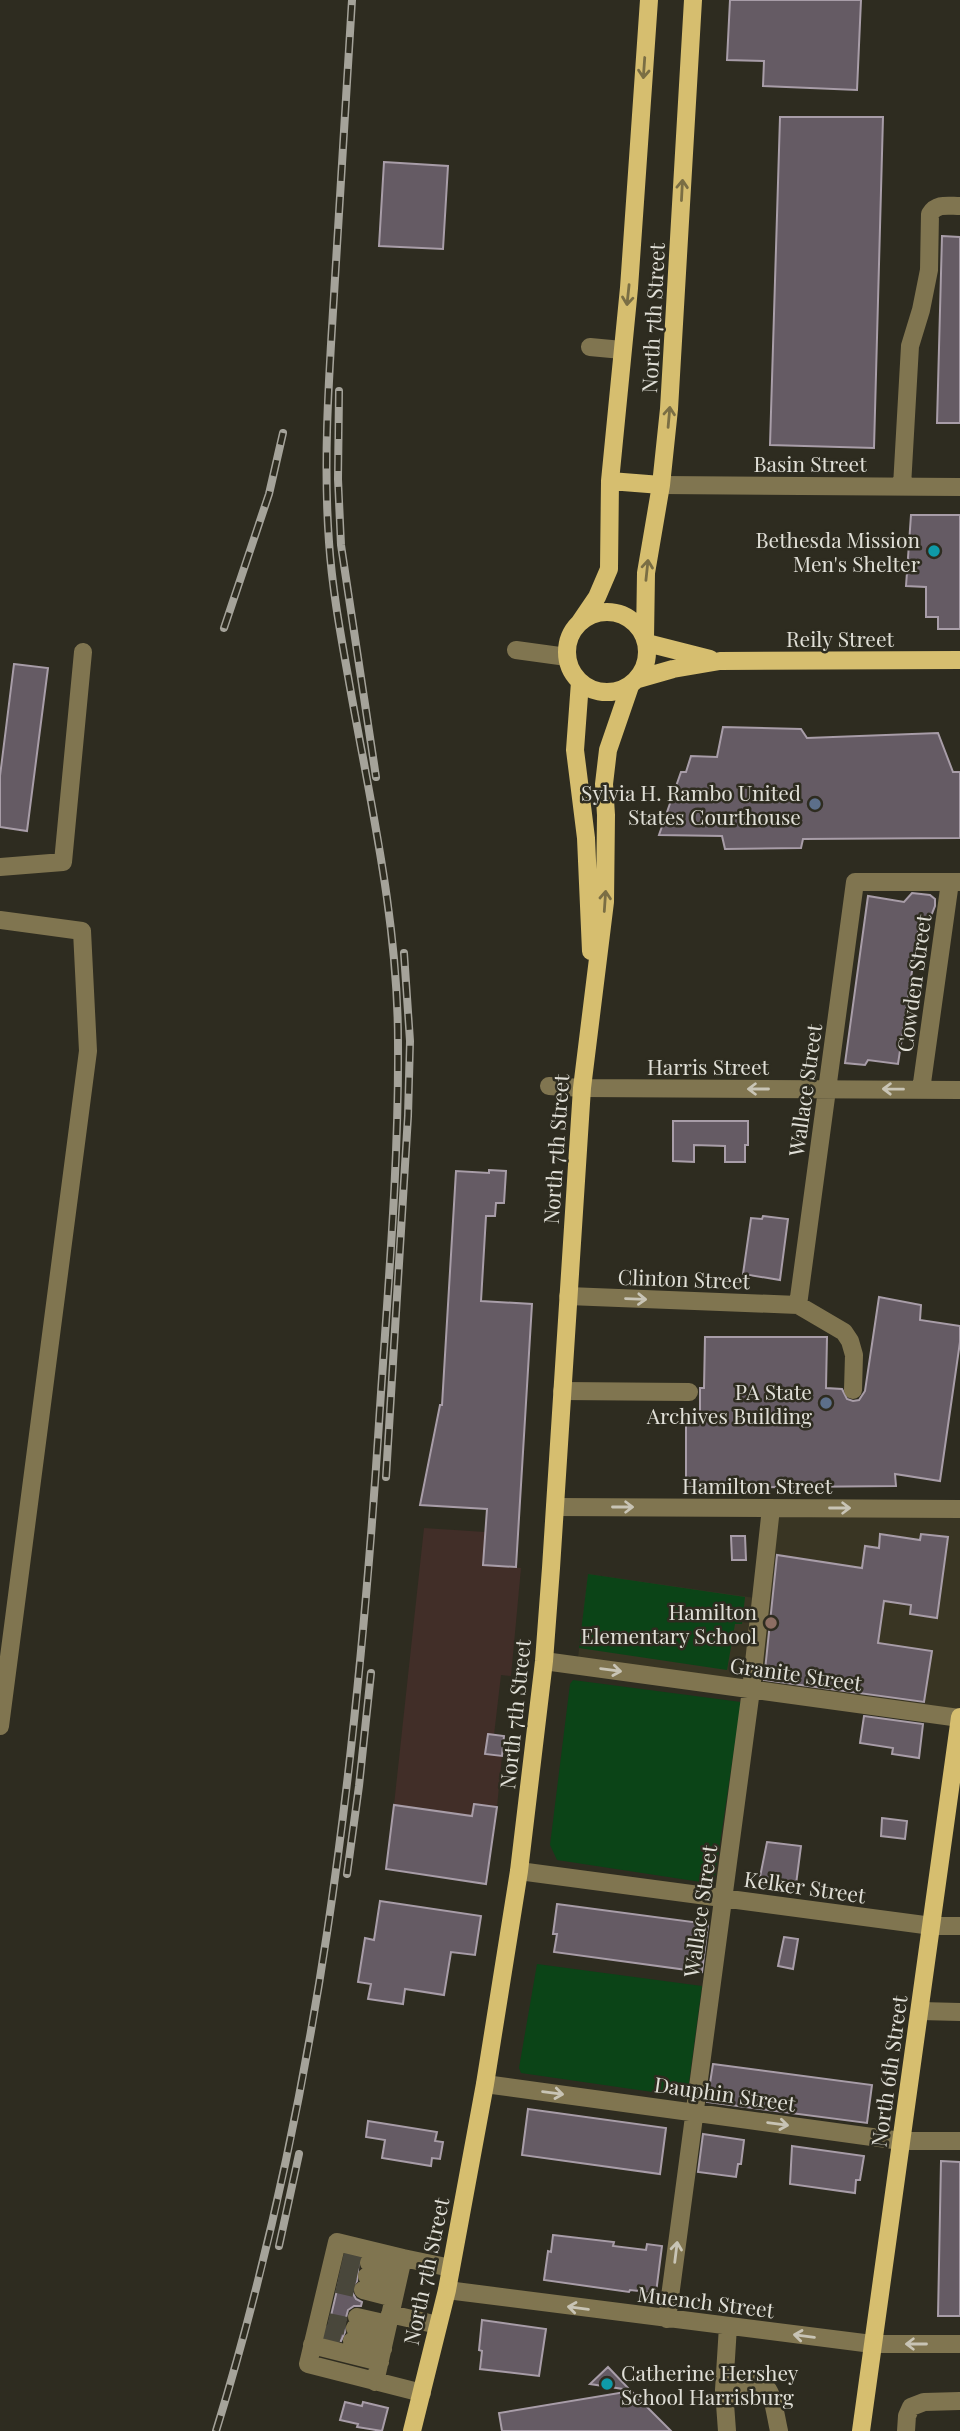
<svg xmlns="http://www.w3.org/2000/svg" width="960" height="2431" font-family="'Playfair Display',serif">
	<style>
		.industrial { fill: #412e28 }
		.built { fill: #393523 }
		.green { fill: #0b4417 }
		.building { fill: #655b64; stroke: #a89da8; stroke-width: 2 }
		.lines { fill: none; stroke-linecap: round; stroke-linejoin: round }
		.minor-tunnel { stroke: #49473b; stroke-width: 18; stroke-dasharray: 18 9; stroke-linecap: butt }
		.minor { stroke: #807550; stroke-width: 18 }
		.major { stroke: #d6be6f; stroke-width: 18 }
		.rail-casing { stroke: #a5a39a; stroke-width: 8 }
		.rail { stroke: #2e2c20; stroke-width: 5; stroke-dasharray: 16; stroke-linecap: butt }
		.oneway { stroke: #7a6e44 }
		.oneway2 { stroke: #c8c4b5 }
		.culture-dot { fill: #0f9aa8; stroke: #2e2c20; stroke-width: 2.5 }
		.service-dot { fill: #5c6f8a; stroke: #2e2c20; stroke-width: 2.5 }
		.education-dot { fill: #8d6e63; stroke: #2e2c20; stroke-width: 2.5 }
		.labels { text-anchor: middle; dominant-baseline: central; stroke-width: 5; stroke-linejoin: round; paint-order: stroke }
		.street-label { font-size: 21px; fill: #e0dfd7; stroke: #2e2c20 }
		.poi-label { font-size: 21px; fill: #e0dfd7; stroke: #2e2c20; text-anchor: end }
	</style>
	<rect width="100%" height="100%" fill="#2e2c20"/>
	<path class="industrial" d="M 424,1528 L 485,1532 L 483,1565 L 521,1568 L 511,1676 L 501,1675 L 494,1735 L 488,1734 L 485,1754 L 502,1756 L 497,1807 L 474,1804 L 472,1816 L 394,1805 Z"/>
	<path class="built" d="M 771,1508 L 960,1509 L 960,1718 L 577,1666 L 588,1574 L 762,1599 Z"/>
	<path class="green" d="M 588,1574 L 745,1597 L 742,1624 L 735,1624 L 727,1670 L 579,1648 Z
		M 573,1680 L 741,1702 L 714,1884 L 557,1860 L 550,1845 L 570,1684 Z
		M 537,1964 L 702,1986 L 687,2097 L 521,2073 L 519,2068 Z"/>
	<path class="building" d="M 730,0 L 861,0 L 857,90 L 763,86 L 764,61 L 727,60 Z
		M 780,117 L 883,117 L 874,448 L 770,445 Z
		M 384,162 L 448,166 L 443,249 L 379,246 Z
		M 942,236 L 960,237 L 960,423 L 937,423 Z
		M 911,515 L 960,515 L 960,629 L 938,629 L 938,617 L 926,617 L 926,587 L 906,586 Z
		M 14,664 L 48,668 L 27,831 L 0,827 L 0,776 Z
		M 723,727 L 801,729 L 807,738 L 938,733 L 953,772 L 960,772 L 960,838 L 803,839 L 801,848 L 725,849 L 722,836 L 659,835 L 681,772 L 686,772 L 691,756 L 717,757 Z
		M 912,893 L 930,895 L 935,899 L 935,906 L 931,916 L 919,925 L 898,1064 L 868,1060 L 865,1065 L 845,1063 L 868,896 L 904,902 Z
		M 673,1121 L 748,1121 L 748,1145 L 745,1145 L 745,1162 L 725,1162 L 725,1146 L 694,1145 L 694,1162 L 673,1161 Z
		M 489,1170 L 506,1171 L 504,1203 L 496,1203 L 495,1216 L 486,1216 L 481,1301 L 532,1304 L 516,1567 L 483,1565 L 487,1509 L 420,1505 L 440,1405 L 442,1405 L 456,1171 L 489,1173 Z
		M 763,1216 L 788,1219 L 780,1280 L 743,1274 L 751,1218 L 762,1219 Z
		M 879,1297 L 921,1305 L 920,1320 L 960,1326 L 960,1342 L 940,1481 L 895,1474 L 896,1486 L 686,1488 L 686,1416 L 700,1415 L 700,1388 L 704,1388 L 705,1337 L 827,1337 L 826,1388 L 842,1389 L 847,1399 L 853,1401 L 859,1400 L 865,1391 Z
		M 880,1534 L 920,1540 L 921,1534 L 948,1537 L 937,1618 L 910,1614 L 911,1605 L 884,1601 L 878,1643 L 932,1651 L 924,1702 L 764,1680 L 777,1555 L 862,1568 L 865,1546 L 879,1548 Z
		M 731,1536 L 745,1536 L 746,1560 L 732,1560 Z
		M 864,1716 L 923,1724 L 919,1758 L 892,1754 L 893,1748 L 860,1743 Z
		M 488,1734 L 504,1736 L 502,1756 L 485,1754 Z
		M 474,1804 L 497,1807 L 486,1884 L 386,1869 L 394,1805 L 472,1816 Z
		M 882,1818 L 907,1821 L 905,1839 L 881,1836 Z
		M 767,1842 L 801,1846 L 795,1892 L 758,1887 Z
		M 380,1901 L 481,1916 L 475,1955 L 451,1952 L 444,1995 L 405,1989 L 403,2004 L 368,1999 L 371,1984 L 358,1982 L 365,1938 L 374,1940 Z
		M 557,1904 L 708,1924 L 702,1972 L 554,1952 L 557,1934 L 553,1934 Z
		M 784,1937 L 798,1939 L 793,1969 L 778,1966 Z
		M 713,2064 L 872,2085 L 867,2123 L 707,2102 Z
		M 528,2109 L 666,2128 L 660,2174 L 522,2155 Z
		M 368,2121 L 437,2132 L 435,2141 L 443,2142 L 440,2159 L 432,2158 L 431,2166 L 382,2158 L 385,2140 L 366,2137 Z
		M 703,2134 L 744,2140 L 741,2164 L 738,2164 L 736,2177 L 698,2172 Z
		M 792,2146 L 864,2156 L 860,2180 L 856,2180 L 855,2193 L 790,2184 Z
		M 941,2161 L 960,2162 L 960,2316 L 938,2316 Z
		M 553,2235 L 614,2242 L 613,2246 L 646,2250 L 647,2244 L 662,2246 L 656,2293 L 630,2290 L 629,2292 L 544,2280 L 548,2251 L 551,2252 Z
		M 345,2256 L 359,2259 L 357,2281 L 352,2287 L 352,2292 L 356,2299 L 362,2302 L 361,2306 L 354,2306 L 348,2310 L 344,2325 L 345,2332 L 341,2341 L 326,2337 Z
		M 482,2320 L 546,2329 L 539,2376 L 480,2369 L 482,2351 L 479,2350 Z
		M 608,2367 L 630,2390 L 590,2384 Z
		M 631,2391 L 671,2431 L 502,2431 L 499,2413 Z
		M 345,2402 L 362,2406 L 363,2402 L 388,2408 L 382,2431 L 357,2427 L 358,2424 L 340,2420 Z"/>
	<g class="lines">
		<path class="minor-tunnel" d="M 343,2257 L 369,2263
			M 340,2270 L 367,2276
			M 337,2284 L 363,2290
			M 328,2322 L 355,2328
			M 323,2334 L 352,2341"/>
		<path class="minor" d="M 590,347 L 622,350
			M 661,485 L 960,487
			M 902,486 L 910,346 L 921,310 L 929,270 L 930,214 C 937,203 948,206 960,206
			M 516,650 L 567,657
			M 0,867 L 63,862 L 83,652
			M 0,920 L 82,931 L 88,1051 L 0,1726
			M 549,1086 L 582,1088 L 960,1090
			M 921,1090 L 950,882
			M 568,1296 L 798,1305 L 844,1332 L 850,1341 L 854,1355 L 853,1390
			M 798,1305 L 855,882 L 960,882
			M 562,1391 L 689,1392
			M 555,1507 L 960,1509
			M 544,1661 L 960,1718
			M 519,1871 L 932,1926 L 960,1926
			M 920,2011 L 960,2012
			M 485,2084 L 901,2141 L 960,2141
			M 403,2258 L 451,2268
			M 369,2263 L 400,2271
			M 367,2276 L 397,2284
			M 363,2290 L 394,2298
			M 447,2290 L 872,2344 L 960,2344
			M 390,2314 L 438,2325
			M 357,2317 L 388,2324
			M 667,2319 L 751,1690 L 771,1508
			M 355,2328 L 385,2337
			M 352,2341 L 383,2349
			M 312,2345 L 380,2362
			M 375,2382 L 403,2258 L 337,2242 L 308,2364 L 422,2393
			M 724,2390 C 773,2371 770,2389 779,2431
			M 727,2431 L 724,2390 L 728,2326
			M 906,2431 L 907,2416 L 911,2407 L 924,2402 L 960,2401"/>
		<path class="major" d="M 610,481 L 661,485
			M567 652a40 40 0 1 1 80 0a40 40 0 1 1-80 0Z
			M 580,622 L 597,597 L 609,569 L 610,481 L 629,288 L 649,0
			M 645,638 L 646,573 L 661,485 L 669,409 L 693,0
			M 647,643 L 710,659
			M 638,679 L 673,669 L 720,661 L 960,660
			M 580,682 L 575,750 L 586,838 L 591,951
			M 412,2431 L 447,2290 L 485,2084 L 519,1871 L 544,1661 L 551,1568 L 582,1088 L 605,902 L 606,815 L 604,784 L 608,750 L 630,686
			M 861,2431 L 960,1717"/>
		<g class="rail-casing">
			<path id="rail" d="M 339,391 L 338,479 L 341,545 L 376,777
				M 224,628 L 269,494 L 283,433
				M 386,1477 L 408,1116 L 410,1041 L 404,953
				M 347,1874 L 359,1786 L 371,1673
				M 279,2246 L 299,2154
				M 216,2431 C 317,2104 357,1764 379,1423 C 387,1297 399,1169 398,1042 C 398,918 369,797 348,676 C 340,631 332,587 329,542 C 323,459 329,377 334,295 C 340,197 346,98 352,0"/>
		</g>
		<use href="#rail" class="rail"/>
	</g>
	<defs><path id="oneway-shaft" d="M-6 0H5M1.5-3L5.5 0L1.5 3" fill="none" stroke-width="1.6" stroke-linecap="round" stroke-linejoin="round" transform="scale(1.75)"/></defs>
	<g class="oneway">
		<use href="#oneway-shaft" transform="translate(644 68) rotate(94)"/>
		<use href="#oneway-shaft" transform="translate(682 190) rotate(-87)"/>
		<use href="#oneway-shaft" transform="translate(628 295) rotate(96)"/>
		<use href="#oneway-shaft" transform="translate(669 417) rotate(-85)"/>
		<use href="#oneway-shaft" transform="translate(647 570) rotate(-84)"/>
		<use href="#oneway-shaft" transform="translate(605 901) rotate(-86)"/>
	</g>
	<g class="oneway2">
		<use href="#oneway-shaft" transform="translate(758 1089) rotate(-180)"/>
		<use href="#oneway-shaft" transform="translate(893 1089) rotate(-179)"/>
		<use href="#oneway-shaft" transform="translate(636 1299) rotate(2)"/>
		<use href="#oneway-shaft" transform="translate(623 1507)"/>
		<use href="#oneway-shaft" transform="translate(840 1508)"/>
		<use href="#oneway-shaft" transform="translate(611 1670) rotate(8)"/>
		<use href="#oneway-shaft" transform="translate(553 2093) rotate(7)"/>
		<use href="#oneway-shaft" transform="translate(778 2124) rotate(8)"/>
		<use href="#oneway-shaft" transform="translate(676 2252) rotate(-83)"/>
		<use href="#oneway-shaft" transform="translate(578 2308) rotate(-173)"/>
		<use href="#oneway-shaft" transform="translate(804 2336) rotate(-173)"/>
		<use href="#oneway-shaft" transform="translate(916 2344) rotate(-180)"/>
	</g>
	<g class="culture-dot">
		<circle cx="934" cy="551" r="7"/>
		<circle cx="607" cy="2384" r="7"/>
	</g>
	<g class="service-dot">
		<circle cx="815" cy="804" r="7"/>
		<circle cx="826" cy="1403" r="7"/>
	</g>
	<circle class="education-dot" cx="771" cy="1623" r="7"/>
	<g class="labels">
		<g class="street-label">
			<text transform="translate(652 318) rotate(-87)">North 7th Street</text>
			<text x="810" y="463">Basin Street</text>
			<text x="840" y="638">Reily Street</text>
			<text transform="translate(913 983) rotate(-82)">Cowden Street</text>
			<text x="708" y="1066">Harris Street</text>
			<text transform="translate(804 1090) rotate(-82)">Wallace Street</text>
			<text transform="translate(555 1149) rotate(-86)">North 7th Street</text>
			<text transform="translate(684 1278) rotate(2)">Clinton Street</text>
			<text x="757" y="1485">Hamilton Street</text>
			<text transform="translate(796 1673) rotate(8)">Granite Street</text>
			<text transform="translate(514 1714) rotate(-84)">North 7th Street</text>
			<text transform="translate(805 1886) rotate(8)">Kelker Street</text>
			<text transform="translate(699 1911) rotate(-82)">Wallace Street</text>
			<text transform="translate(888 2071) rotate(-82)">North 6th Street</text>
			<text transform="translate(725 2093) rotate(8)">Dauphin Street</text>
			<text transform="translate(425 2271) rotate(-78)">North 7th Street</text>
			<text transform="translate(706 2301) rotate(7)">Muench Street</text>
		</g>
		<g class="poi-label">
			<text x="920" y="539">Bethesda Mission<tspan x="920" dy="24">Men's Shelter</tspan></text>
			<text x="801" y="792">Sylvia H. Rambo United<tspan x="801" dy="24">States Courthouse</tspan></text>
			<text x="812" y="1391">PA State<tspan x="812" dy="24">Archives Building</tspan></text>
			<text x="757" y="1611">Hamilton<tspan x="757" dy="24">Elementary School</tspan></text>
			<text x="621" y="2372" text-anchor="start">Catherine Hershey<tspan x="621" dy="24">School Harrisburg</tspan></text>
		</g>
	</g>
</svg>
